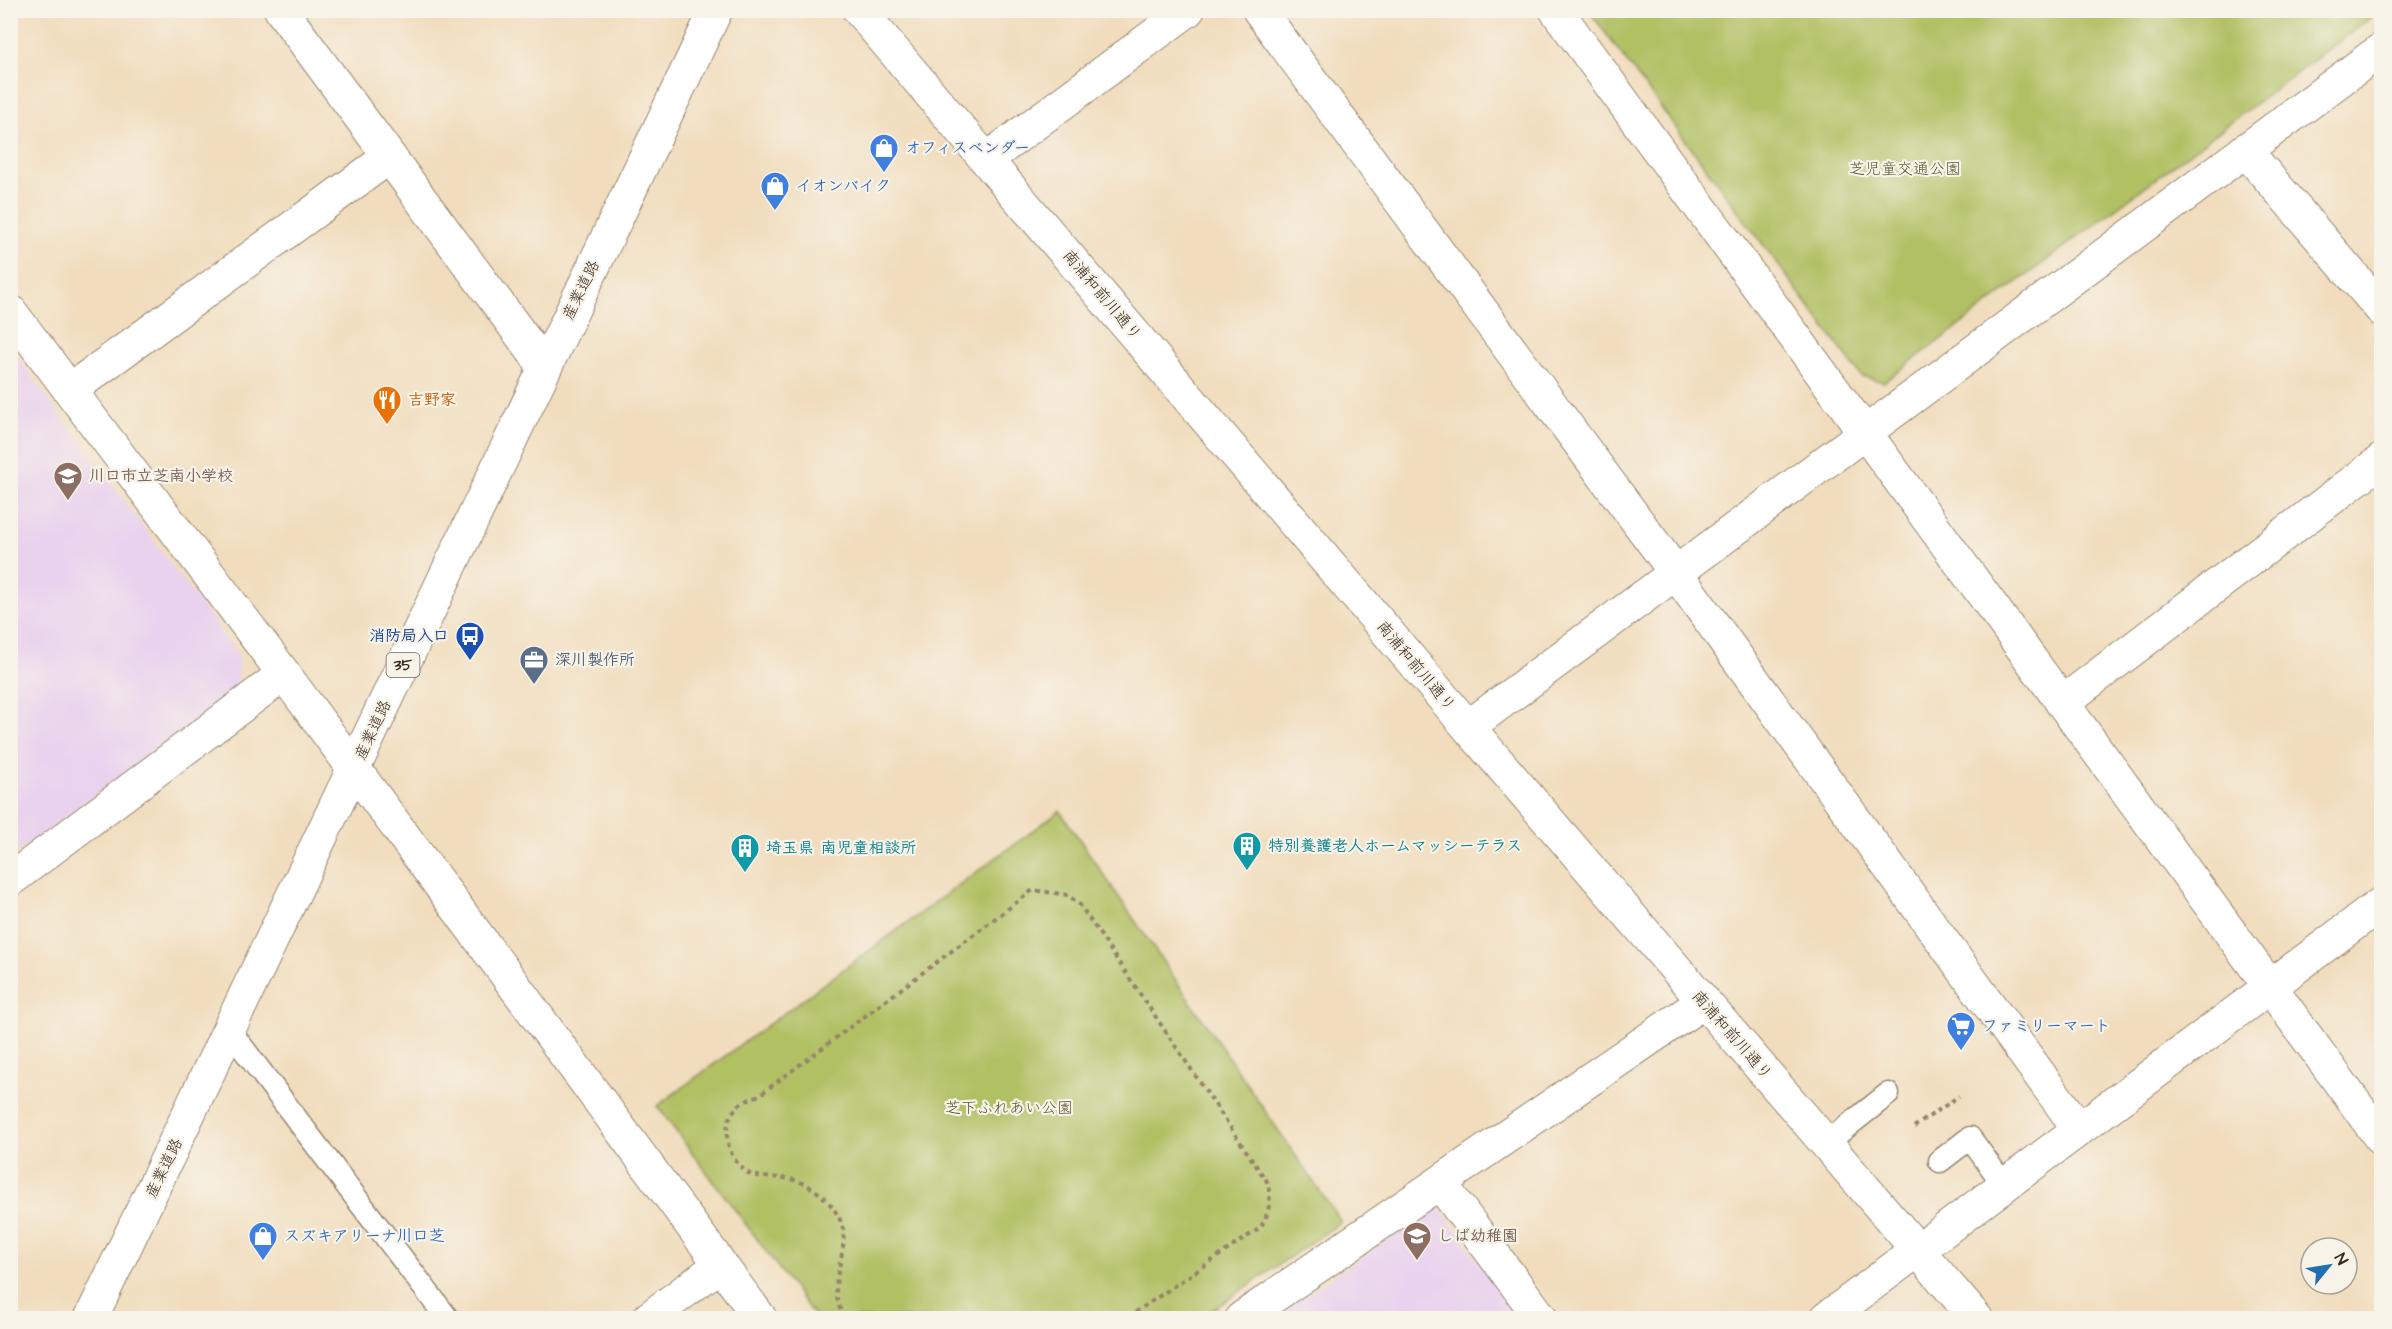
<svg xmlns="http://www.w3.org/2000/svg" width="2392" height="1329" font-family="'Architects Daughter','Klee One',sans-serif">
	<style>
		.built { fill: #e9d2ee }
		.green { fill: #b1c063; stroke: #767540; stroke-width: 1.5 }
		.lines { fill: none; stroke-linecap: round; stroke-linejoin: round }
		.lane-casing { stroke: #96846e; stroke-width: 25 }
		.street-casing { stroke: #96846e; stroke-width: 35 }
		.secondary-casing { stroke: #96846e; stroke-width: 35 }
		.primary-casing { stroke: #96846e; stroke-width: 35 }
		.path { stroke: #96846e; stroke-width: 4; stroke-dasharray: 4.5 4.5; stroke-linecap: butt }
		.lane { stroke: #fff; stroke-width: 22 }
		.street { stroke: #fff; stroke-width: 33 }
		.secondary { stroke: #fff; stroke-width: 33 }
		.primary { stroke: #fff; stroke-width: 33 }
		.labels { text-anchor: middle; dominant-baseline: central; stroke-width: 4.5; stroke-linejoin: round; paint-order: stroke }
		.shield { fill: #f7f3e8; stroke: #73665b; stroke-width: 1.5 }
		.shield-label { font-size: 15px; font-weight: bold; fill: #3b2a1e }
		.shop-label { font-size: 16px; font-weight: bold; fill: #366cbe; stroke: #f7f3e8; text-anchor: start }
		.park-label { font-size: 16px; fill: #5e5733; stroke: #f7f3e8 }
		.street-label { font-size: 16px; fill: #3b2a1e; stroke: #f7f3e8 }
		.food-label { font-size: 16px; font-weight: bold; fill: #c56008; stroke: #f7f3e8; text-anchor: start }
		.education-label { font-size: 16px; font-weight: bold; fill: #785e54; stroke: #f7f3e8; text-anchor: start }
		.transit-label { font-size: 16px; font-weight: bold; fill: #164399; stroke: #f7f3e8; text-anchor: end }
		.service-label { font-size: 16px; font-weight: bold; fill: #4e5e75; stroke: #f7f3e8; text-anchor: start }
		.culture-label { font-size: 16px; font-weight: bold; fill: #0d838f; stroke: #f7f3e8; text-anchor: start }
	</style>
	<rect width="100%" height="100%" fill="#f7f3e8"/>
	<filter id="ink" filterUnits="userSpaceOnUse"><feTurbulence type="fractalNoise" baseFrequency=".0167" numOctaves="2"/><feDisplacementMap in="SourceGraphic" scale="12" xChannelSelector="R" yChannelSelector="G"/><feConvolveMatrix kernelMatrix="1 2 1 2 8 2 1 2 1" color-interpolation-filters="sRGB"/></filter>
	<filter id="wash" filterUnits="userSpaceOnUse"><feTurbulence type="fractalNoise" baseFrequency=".008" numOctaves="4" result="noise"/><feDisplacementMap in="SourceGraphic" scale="24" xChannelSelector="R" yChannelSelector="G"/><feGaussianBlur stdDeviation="1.35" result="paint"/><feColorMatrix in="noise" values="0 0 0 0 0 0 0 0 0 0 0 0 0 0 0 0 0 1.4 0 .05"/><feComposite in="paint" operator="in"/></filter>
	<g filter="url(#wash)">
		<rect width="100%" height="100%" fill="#f1ddbd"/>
		<path class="built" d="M 10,347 L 239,656 L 237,690 L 11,857 Z
			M 1437,1204 L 1520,1318 L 1273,1318 Z"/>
		<path class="green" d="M 2381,10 L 1884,382 L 1861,376 L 1589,11 Z
			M 1060,811 L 1341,1222 L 1201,1318 L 816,1318 L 657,1106 Z"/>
	</g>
	<g filter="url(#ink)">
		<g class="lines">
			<g class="lane-casing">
				<path id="lane" d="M 230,1031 L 447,1318
					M 1825,1144 L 1888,1094
					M 1940,1161 L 1970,1138 L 2004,1185"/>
			</g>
			<g class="street-casing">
				<path id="street" d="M 281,10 L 544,366
					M 1259,10 L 1675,572 L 2079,1129
					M 1556,10 L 2382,1140
					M 2245,150 L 2382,310
					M 987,159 L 1188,10
					M 70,390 L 389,157
					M 2062,703 L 2382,460
					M 10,880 L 284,674
					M 1440,1183 L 1541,1318
					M 649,1318 L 720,1265
					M 1242,1318 L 1703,1002"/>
			</g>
			<g class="secondary-casing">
				<path id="secondary" d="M 859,10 L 1468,727 L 1976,1318
					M 10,311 L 284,674 L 760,1318
					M 1468,727 L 2382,49
					M 1827,1318 L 2382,903"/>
			</g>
			<g class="primary-casing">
				<path id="primary" d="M 91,1318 L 716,10"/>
			</g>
			<path class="path" d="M 1914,1127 L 1959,1096
				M 845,1318 C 820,1280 858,1249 837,1214 C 826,1195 804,1179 782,1178 C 772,1177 759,1178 750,1174 C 728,1162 718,1127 737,1107 C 742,1101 754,1098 761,1094 L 1033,890 L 1068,895 L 1080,905 L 1268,1183 C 1271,1202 1270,1212 1260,1228 L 1127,1318"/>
			<use href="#lane" class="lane"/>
			<use href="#street" class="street"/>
			<use href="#secondary" class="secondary"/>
			<use href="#primary" class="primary"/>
		</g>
	</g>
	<defs>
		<g id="shop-pin" transform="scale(1.5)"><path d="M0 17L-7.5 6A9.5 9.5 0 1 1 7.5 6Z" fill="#3f7fe0" stroke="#f7f3e8"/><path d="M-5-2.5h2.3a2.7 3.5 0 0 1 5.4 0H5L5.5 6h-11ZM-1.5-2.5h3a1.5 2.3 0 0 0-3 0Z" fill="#fff"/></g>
		<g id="restaurant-pin" transform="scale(1.5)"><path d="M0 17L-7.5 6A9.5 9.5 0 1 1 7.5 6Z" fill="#e8710a" stroke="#f7f3e8"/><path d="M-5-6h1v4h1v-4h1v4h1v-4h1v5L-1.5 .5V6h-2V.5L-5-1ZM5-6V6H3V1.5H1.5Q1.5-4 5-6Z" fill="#fff"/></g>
		<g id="school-pin" transform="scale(1.5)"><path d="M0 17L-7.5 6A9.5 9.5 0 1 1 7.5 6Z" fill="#8d6e63" stroke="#f7f3e8"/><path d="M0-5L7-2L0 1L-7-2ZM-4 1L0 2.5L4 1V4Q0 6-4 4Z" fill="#fff"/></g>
		<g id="bus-pin" transform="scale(1.5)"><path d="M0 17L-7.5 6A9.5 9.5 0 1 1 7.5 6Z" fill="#1a4fb4" stroke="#f7f3e8"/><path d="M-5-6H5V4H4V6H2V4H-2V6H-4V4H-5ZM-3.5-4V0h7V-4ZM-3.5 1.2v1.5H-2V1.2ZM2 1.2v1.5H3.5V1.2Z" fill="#fff"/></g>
		<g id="office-pin" transform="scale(1.5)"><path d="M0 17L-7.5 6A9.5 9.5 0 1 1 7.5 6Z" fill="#5c6f8a" stroke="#f7f3e8"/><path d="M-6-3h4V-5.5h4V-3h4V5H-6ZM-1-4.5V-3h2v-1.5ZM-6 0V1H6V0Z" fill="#fff"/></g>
		<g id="building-pin" transform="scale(1.5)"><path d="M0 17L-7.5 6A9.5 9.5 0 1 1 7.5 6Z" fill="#0f9aa8" stroke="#f7f3e8"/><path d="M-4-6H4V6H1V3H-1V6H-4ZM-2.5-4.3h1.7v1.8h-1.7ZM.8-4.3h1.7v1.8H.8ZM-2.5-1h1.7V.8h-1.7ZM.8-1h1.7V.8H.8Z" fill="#fff"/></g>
		<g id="supermarket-pin" transform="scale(1.5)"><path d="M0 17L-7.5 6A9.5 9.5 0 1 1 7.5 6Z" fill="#3f7fe0" stroke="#f7f3e8"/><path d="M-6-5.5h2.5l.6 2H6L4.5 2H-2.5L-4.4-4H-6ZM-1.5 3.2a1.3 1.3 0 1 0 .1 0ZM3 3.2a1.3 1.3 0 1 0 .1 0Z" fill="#fff"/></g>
	</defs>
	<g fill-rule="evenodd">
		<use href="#shop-pin" x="884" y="148"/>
		<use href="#shop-pin" x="775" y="186"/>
		<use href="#restaurant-pin" x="387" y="400"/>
		<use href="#school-pin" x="68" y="476"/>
		<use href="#bus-pin" x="470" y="636"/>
		<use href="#office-pin" x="534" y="660"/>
		<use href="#building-pin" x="1247" y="846"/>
		<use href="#building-pin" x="745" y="848"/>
		<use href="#supermarket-pin" x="1961" y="1026"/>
		<use href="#shop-pin" x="263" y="1236"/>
		<use href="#school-pin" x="1417" y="1236"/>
	</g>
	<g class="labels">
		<rect class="shield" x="386.5" y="653" width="33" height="24" rx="4.5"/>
		<g class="shield-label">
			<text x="403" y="665">35</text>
		</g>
		<g class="shop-label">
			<text x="905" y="148">オフィスベンダー</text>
			<text x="796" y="186">イオンバイク</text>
			<text x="1982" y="1026">ファミリーマート</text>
			<text x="284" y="1236">スズキアリーナ川口芝</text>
		</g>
		<g class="park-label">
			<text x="1905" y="169">芝児童交通公園</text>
			<text x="1009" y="1108">芝下ふれあい公園</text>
		</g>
		<g class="street-label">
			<text transform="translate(581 290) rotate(-64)">産業道路</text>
			<text transform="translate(1102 295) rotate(50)">南浦和前川通り</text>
			<text transform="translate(1416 666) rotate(50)">南浦和前川通り</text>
			<text transform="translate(373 730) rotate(-65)">産業道路</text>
			<text transform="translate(1732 1035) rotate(49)">南浦和前川通り</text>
			<text transform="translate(164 1168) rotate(-64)">産業道路</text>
		</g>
		<g class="food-label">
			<text x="408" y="400">吉野家</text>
		</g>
		<g class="education-label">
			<text x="89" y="476">川口市立芝南小学校</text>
			<text x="1438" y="1236">しば幼稚園</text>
		</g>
		<g class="transit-label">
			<text x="449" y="636">消防局入口</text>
		</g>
		<g class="service-label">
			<text x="555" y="660">深川製作所</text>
		</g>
		<g class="culture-label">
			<text x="1268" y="846">特別養護老人ホームマッシーテラス</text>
			<text x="766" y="848">埼玉県 南児童相談所</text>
		</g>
	</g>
	<rect width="2392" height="1329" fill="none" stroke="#f7f3e8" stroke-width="36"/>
	<g transform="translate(2329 1266) rotate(60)"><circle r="28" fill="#f7f3e8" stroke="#aca397" stroke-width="1.5"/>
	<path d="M0-4.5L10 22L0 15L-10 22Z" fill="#1f6fb2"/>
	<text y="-9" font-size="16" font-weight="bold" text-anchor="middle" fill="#3b2a1e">N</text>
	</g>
</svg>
